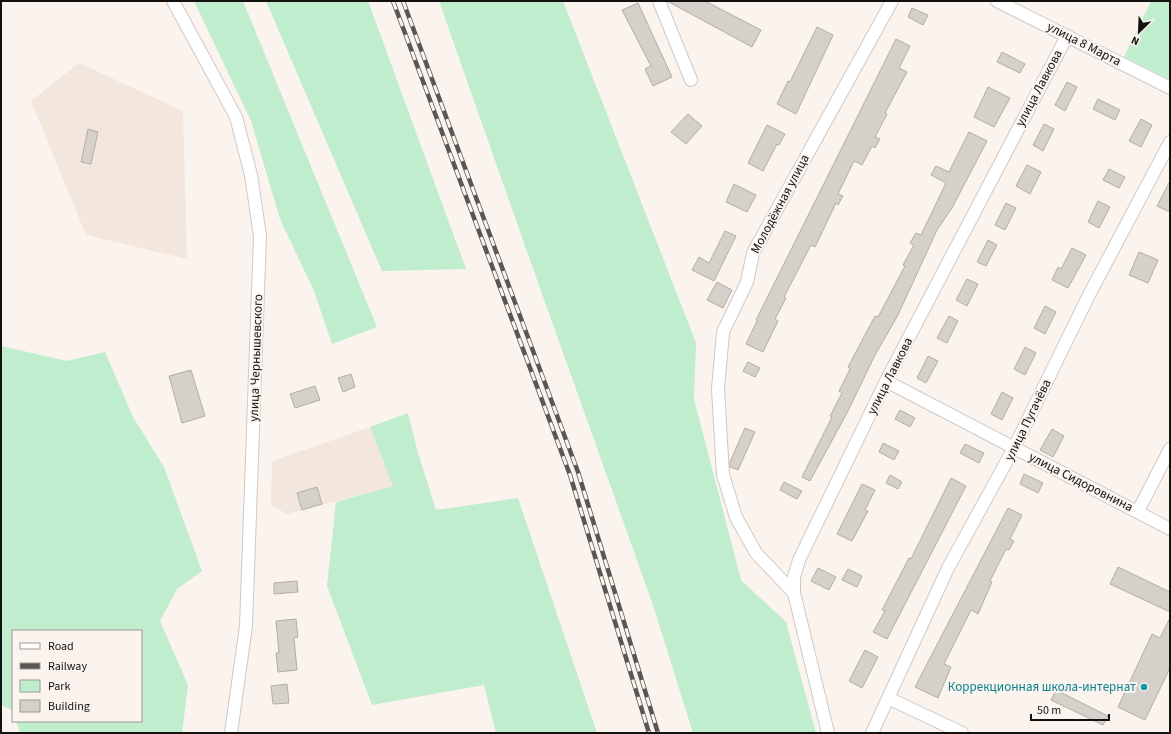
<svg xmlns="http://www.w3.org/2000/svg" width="1171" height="734" font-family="'Source Sans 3',sans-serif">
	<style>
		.built { fill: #f3e7dd }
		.green { fill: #c0edcd }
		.building { fill: #d6d0cb; stroke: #b3ada8 }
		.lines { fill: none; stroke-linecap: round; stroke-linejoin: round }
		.minor-casing { stroke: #cfc9c5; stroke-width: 14 }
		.minor { stroke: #fff; stroke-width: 12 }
		.rail-casing { stroke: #595653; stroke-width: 4.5 }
		.rail { stroke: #faf3ee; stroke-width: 3; stroke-dasharray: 9; stroke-linecap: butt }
		.culture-dot { fill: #0f9aa8; stroke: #faf3ee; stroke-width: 1.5 }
		.labels { text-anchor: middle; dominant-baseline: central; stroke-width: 4; stroke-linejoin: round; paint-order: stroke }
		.street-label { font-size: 13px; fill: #141210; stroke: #faf3ee }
		.culture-label { font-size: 13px; fill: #0d838f; stroke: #faf3ee; text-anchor: end }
	</style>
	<rect width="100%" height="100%" fill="#faf3ee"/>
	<path class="built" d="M 79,63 L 183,111 L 187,259 L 86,235 L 31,101 Z
		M 370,427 L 394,486 L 287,514 L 271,505 L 272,461 Z"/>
	<path class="green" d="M 194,1 L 243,1 L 377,327 L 332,344 L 314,291 L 280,219 L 251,121 Z
		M 266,1 L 368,1 L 466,269 L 382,271 Z
		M 439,1 L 563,1 L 696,343 L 694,399 L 741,580 L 786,622 L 816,733 L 693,733 L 653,605 L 525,246 Z
		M 1151,1 L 1170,1 L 1170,80 L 1124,57 Z
		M 1,346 L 67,361 L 105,352 L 133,417 L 164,467 L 202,571 L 177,589 L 160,621 L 188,685 L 182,733 L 20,733 L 16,721 L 141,721 L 141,631 L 13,631 L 13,714 L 12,710 L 1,705 Z
		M 408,413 L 418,453 L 436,510 L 518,498 L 597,733 L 496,733 L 484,685 L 372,705 L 327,586 L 336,502 L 393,486 L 370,427 Z"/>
	<path class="building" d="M 667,1 L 705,1 L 761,30 L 752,47 Z
		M 638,3 L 672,77 L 653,86 L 645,69 L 651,66 L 622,10 Z
		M 912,8 L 928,15 L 923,25 L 908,17 Z
		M 817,27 L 833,35 L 796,114 L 777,104 L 788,81 L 790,82 Z
		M 896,39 L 910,46 L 899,68 L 907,72 L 885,113 L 887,114 L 875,137 L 880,139 L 875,148 L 872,146 L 862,165 L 854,161 L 838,194 L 843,196 L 838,205 L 836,203 L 815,247 L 811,245 L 784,297 L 786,298 L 775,319 L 778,321 L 763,352 L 746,344 L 757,321 L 756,320 Z
		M 1002,52 L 1025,64 L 1020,73 L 997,62 Z
		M 1067,82 L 1077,87 L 1065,111 L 1055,105 Z
		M 988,87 L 1010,98 L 994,127 L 974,117 Z
		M 1098,99 L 1120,110 L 1115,120 L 1093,109 Z
		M 688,114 L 702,126 L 686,144 L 671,132 Z
		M 1141,119 L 1152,125 L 1141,147 L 1129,141 Z
		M 1044,124 L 1054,129 L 1043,151 L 1033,145 Z
		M 767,125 L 785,134 L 779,145 L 777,144 L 763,171 L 748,163 Z
		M 88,129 L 98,132 L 91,164 L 81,162 Z
		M 969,132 L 987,141 L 952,208 L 937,230 L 898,315 L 875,355 L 847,413 L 810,481 L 802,477 L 832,417 L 830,416 L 842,393 L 839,391 L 850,369 L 848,367 L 875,316 L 878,317 L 905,266 L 903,265 L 914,245 L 910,243 L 916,233 L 921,235 L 946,183 L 931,175 L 936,166 L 949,172 Z
		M 1027,165 L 1041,172 L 1030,194 L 1016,186 Z
		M 1109,169 L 1125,177 L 1119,188 L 1103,180 Z
		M 1170,181 L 1170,212 L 1157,206 Z
		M 734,184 L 756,195 L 747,212 L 726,202 Z
		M 1098,201 L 1110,207 L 1099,228 L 1088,222 Z
		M 1006,203 L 1016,208 L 1005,230 L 995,225 Z
		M 725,231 L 736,236 L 714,281 L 692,270 L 699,257 L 709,263 Z
		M 988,240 L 997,245 L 986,266 L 977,262 Z
		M 1072,248 L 1086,255 L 1068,288 L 1052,280 L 1058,267 L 1061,269 Z
		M 1139,252 L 1158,260 L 1148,283 L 1129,275 Z
		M 967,279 L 978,284 L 967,306 L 956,300 Z
		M 717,282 L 732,290 L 723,308 L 707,300 Z
		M 1045,306 L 1056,312 L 1045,334 L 1034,328 Z
		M 949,316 L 958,321 L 947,343 L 937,338 Z
		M 1025,347 L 1036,353 L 1025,375 L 1014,369 Z
		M 928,356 L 938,361 L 926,383 L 917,378 Z
		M 748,362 L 760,368 L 755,377 L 743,371 Z
		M 191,370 L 205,416 L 182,423 L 169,376 Z
		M 351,374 L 355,387 L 343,392 L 338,378 Z
		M 315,386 L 320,400 L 295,408 L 290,394 Z
		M 1002,392 L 1013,398 L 1002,420 L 991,414 Z
		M 900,410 L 915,418 L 910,427 L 895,419 Z
		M 745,428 L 755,432 L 738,470 L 730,467 L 730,462 Z
		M 1052,429 L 1064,436 L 1053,457 L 1040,450 Z
		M 883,443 L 899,451 L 894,460 L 879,452 Z
		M 965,444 L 984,453 L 979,463 L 960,453 Z
		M 1024,474 L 1043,483 L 1038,493 L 1020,484 Z
		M 890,475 L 902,482 L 898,489 L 886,483 Z
		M 951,478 L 966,486 L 887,639 L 873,632 L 885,611 L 882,610 L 909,558 L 911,559 Z
		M 784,482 L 802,491 L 797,499 L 780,490 Z
		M 862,484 L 875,490 L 865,510 L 868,511 L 852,541 L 837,534 Z
		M 317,487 L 322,504 L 302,510 L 297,493 Z
		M 1008,508 L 1022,515 L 1010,539 L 1014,541 L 1009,550 L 1006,549 L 990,581 L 992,582 L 978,614 L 971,610 L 944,664 L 951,667 L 938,698 L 915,687 Z
		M 1118,567 L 1170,592 L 1170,612 L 1110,584 Z
		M 818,568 L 836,577 L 829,590 L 811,581 Z
		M 848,569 L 862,576 L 857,587 L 842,580 Z
		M 297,581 L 298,592 L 274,594 L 274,583 Z
		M 1170,618 L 1170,668 L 1145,720 L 1118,707 L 1152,634 L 1160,638 Z
		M 296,619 L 298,637 L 294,638 L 297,670 L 278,672 L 276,653 L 279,653 L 276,621 Z
		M 865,650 L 878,657 L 862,688 L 849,681 Z
		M 287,684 L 289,703 L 273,704 L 271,686 Z
		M 1056,690 L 1108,716 L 1103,725 L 1051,700 Z"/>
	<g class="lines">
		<g class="minor-casing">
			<path id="minor" d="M 173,1 L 236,117 L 251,175 L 260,236 L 246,626 L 231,733
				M 659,1 L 691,80
				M 997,1 L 1170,88
				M 886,381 L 1170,529
				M 1138,511 L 1170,449
				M 794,593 L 756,553 L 736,517 L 723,475 L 718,389 L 723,332 L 747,282 L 753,253 L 892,1
				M 888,698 L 962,733
				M 828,733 L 794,593 L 794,577 L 799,560 L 886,381 L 1067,36
				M 872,733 L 948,568 L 1014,448 L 1089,295 L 1170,142"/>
		</g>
		<use href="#minor" class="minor"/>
		<g class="rail-casing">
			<path id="rail" d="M 393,1 L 570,475 L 649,733
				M 403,1 L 578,472 L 658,733"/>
		</g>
		<use href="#rail" class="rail"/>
	</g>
	<circle class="culture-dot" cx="1144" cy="687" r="4"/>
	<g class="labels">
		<g class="street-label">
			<text transform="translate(1084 44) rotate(27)">улица 8 Марта</text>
			<text transform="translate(1039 88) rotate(-62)">улица Лавкова</text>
			<text transform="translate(780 204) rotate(-62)">Молодёжная улица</text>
			<text transform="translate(256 358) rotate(-88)">улица Чернышевского</text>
			<text transform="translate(890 376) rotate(-63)">улица Лавкова</text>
			<text transform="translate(1028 420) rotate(-64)">улица Пугачёва</text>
			<text transform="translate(1081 482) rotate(27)">улица Сидоровнина</text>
		</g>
		<g class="culture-label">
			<text x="1136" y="687">Коррекционная школа-интернат</text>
		</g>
	</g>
	<rect width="1171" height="734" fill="none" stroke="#141210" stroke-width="4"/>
	<rect x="12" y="630" width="130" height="92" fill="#faf3ee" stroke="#9e9995"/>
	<rect x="20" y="643" width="20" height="6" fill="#ffffff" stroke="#9e9995"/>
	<text x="48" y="650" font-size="12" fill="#141210">Road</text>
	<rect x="20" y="663" width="20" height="6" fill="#595653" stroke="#9e9995"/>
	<text x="48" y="670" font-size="12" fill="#141210">Railway</text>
	<rect x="20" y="680" width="20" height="12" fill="#c0edcd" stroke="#9e9995"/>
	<text x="48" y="690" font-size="12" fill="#141210">Park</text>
	<rect x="20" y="700" width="20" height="12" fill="#d6d0cb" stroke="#9e9995"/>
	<text x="48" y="710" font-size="12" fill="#141210">Building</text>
	<g transform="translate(1139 32) rotate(204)" stroke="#faf3ee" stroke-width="3" paint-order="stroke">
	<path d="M0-3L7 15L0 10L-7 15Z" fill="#141210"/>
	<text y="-6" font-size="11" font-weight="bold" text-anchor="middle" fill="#141210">N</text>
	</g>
	<path d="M1031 714v6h78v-6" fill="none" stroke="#141210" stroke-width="2"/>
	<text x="1037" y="714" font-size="12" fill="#141210" stroke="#faf3ee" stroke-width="3" paint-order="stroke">50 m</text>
</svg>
